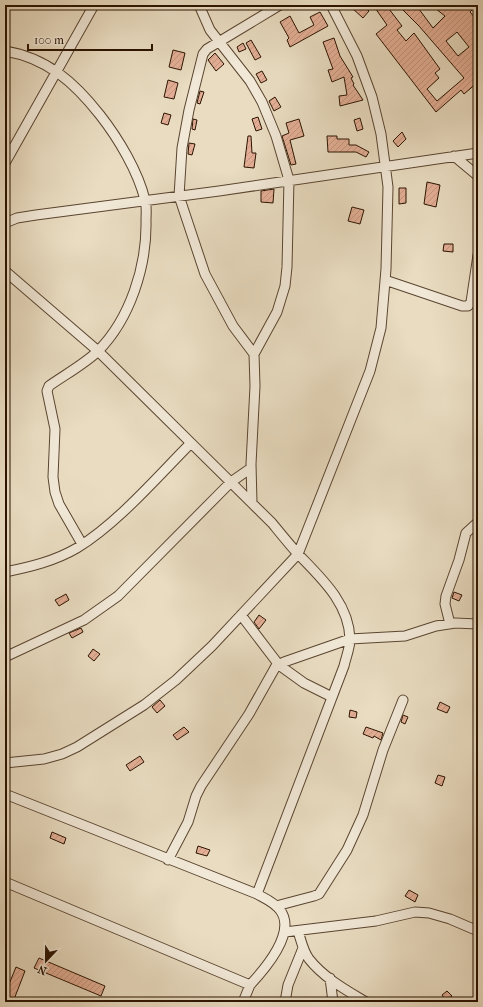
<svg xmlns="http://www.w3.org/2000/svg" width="483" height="1007" font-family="'IM FELL French Canon',serif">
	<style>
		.building { fill: url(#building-hatch); stroke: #2b1300; fill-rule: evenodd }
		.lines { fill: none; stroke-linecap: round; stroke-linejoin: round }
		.street-casing { stroke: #5a4530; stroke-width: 11 }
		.street { stroke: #f1e8d7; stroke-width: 9 }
	</style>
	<defs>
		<pattern id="building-hatch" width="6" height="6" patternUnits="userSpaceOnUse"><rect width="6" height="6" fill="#e4af96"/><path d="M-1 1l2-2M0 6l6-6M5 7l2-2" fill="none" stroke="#c49680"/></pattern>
	</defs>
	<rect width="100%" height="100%" fill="#e9dcc1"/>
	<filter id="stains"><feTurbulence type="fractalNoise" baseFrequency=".005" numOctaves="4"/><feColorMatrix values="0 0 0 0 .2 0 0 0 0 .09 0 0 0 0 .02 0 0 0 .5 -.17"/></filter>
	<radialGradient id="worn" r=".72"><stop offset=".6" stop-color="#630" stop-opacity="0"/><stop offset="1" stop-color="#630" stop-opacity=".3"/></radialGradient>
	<path class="building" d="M 355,5 L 363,5 L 369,11 L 363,18 L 352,8 Z
		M 373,5 L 386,5 L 402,26 L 397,30 L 406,41 L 414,33 L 440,69 L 435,73 L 439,78 L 427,89 L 437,101 L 464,78 L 419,26 L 398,5 L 416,5 L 433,28 L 445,16 L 436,9 L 439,5 L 470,5 L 473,9 L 470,12 L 478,21 L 478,43 L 475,46 L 478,50 L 478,82 L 464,94 L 461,90 L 436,112 L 376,34 L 387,25 ZM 457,32 L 469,47 L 458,56 L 446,41 Z
		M 320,12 L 328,26 L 290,47 L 287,40 L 289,38 L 280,22 L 290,16 L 299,33 L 314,25 L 310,17 Z
		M 334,38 L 340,56 L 353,77 L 351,78 L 354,84 L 353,85 L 363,100 L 340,106 L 339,96 L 347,95 L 344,77 L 332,82 L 328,70 L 333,69 L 323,42 Z
		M 251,40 L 261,57 L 255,60 L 246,43 Z
		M 243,43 L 246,49 L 239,52 L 237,47 Z
		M 173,50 L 185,53 L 181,70 L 169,67 Z
		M 215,53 L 224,64 L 216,71 L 208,60 Z
		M 262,71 L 267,80 L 261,83 L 256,74 Z
		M 168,80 L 178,83 L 174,99 L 164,97 Z
		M 200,91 L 204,92 L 200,104 L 197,103 Z
		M 275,97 L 281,107 L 274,111 L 269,101 Z
		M 164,113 L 171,115 L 168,125 L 161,123 Z
		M 258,117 L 262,129 L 256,131 L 252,119 Z
		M 360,118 L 363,129 L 357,131 L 354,120 Z
		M 193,119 L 197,120 L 195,130 L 192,129 Z
		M 299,119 L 304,136 L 290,140 L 296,164 L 291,165 L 282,136 L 289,133 L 286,123 Z
		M 402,132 L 406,139 L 398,147 L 393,141 Z
		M 248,136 L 251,136 L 252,153 L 256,153 L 254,168 L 244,167 Z
		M 327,136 L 337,136 L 337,139 L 349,139 L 349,145 L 356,145 L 369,152 L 366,157 L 356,152 L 328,152 Z
		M 189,143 L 195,144 L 192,155 L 188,154 Z
		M 427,182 L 440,185 L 436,207 L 424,204 Z
		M 399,188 L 406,188 L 406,203 L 399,204 Z
		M 274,189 L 273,203 L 261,202 L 261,191 Z
		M 352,207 L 364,210 L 360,224 L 348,221 Z
		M 444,244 L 453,244 L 453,252 L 443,251 Z
		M 454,592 L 462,595 L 459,601 L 452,598 Z
		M 66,594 L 69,600 L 59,606 L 55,600 Z
		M 259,615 L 266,620 L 259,629 L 254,622 Z
		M 81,628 L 83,632 L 72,638 L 69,633 Z
		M 93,649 L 100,654 L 94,661 L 88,656 Z
		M 160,700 L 165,706 L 157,713 L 152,707 Z
		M 440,702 L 450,707 L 447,713 L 437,709 Z
		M 350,710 L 357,712 L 356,718 L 349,717 Z
		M 403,715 L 408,717 L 405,724 L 401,722 Z
		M 184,727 L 189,732 L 177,740 L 173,735 Z
		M 366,727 L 383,733 L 381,740 L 374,736 L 373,738 L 363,734 Z
		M 140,756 L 144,762 L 130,771 L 126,765 Z
		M 438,775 L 445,777 L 442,786 L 435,783 Z
		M 52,832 L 66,838 L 64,844 L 50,838 Z
		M 198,846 L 210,850 L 207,856 L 196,853 Z
		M 409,890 L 418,895 L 415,902 L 405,896 Z
		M 39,958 L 105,986 L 101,996 L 34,968 Z
		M 16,967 L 25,971 L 13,1002 L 5,1002 L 5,994 Z
		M 447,991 L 452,996 L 446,1001 L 442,995 Z"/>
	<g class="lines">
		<g class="street-casing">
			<path id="street" d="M 199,5 L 210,30 L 250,81 L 262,102 L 276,136 L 289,180 L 287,267 L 285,286 L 277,312 L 254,354 L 255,386 L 251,464 L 252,503
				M 5,51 C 47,58 74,82 100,115 C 118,138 138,171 145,200 C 147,206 146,214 146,221 C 147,266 130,319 98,351 C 86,363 63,376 49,386 L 47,391 L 55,429 L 53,477 L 55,492 L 59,504 L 82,544
				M 454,156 L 478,176
				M 5,163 L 94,5
				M 5,223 L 17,218 L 36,215 L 219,191 L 478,153
				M 5,271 L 98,351 L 272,523 C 281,534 289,544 298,554 C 321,578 349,603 350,639 C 350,648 346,657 344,666 L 257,894
				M 385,280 L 462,306 L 468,306 L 471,302 L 478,255
				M 254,354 L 233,326 L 205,274 L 179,196 L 182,148 L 189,110 L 203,54 L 207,49 L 280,5
				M 5,572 C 30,567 55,561 77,548 C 118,523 157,477 191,443
				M 241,615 L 279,665 L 304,683 L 332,697
				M 450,624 L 445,604 L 446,596 L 459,560 L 466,533 L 478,522
				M 5,657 L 84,620 L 118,596 L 231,482 L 251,468
				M 5,763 L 44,759 L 62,754 L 77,747 L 144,705 L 176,680 L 212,646 L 298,554 L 370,371 L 381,328 L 386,269 L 388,187 L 381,134 L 372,97 L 357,56 L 331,5
				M 5,794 L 257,894 C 266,899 274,902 280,910 C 297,932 265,969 250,985 L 5,882
				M 168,860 L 188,822 L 196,796 L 201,786 L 249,714 L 276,666 L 284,662 L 350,639 L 405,636 L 436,626 L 455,623 L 478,624
				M 276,906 L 314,896 L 319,894 L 347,850 L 363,815 L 383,750 L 403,700
				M 298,931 C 301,940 303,951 309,959 C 324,978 346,990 366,1002
				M 285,932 L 376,921 L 415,912 L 429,913 L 450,919 L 478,931
				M 330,978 L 333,1002
				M 243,1002 L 250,985
				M 285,1002 L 288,985 L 303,948"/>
		</g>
		<use href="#street" class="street"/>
	</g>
	<rect width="483" height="1007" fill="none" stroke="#e9dcc1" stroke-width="20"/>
	<rect x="6" y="6" width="471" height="995" fill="none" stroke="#2b1300" stroke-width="2"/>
	<rect x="10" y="10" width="463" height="987" fill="none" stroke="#2b1300"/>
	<g transform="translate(46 961) rotate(202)" stroke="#f1e8d7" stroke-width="3" paint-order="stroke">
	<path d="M0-3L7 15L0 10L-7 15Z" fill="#2b1300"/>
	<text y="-6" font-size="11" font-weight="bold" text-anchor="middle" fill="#2b1300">N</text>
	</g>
	<path d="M28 44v6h124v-6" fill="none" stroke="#2b1300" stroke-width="2"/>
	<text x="34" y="44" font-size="12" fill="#2b1300" stroke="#f1e8d7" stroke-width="3" paint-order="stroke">100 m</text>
	<rect width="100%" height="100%" filter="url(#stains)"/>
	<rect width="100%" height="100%" fill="url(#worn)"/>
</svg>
